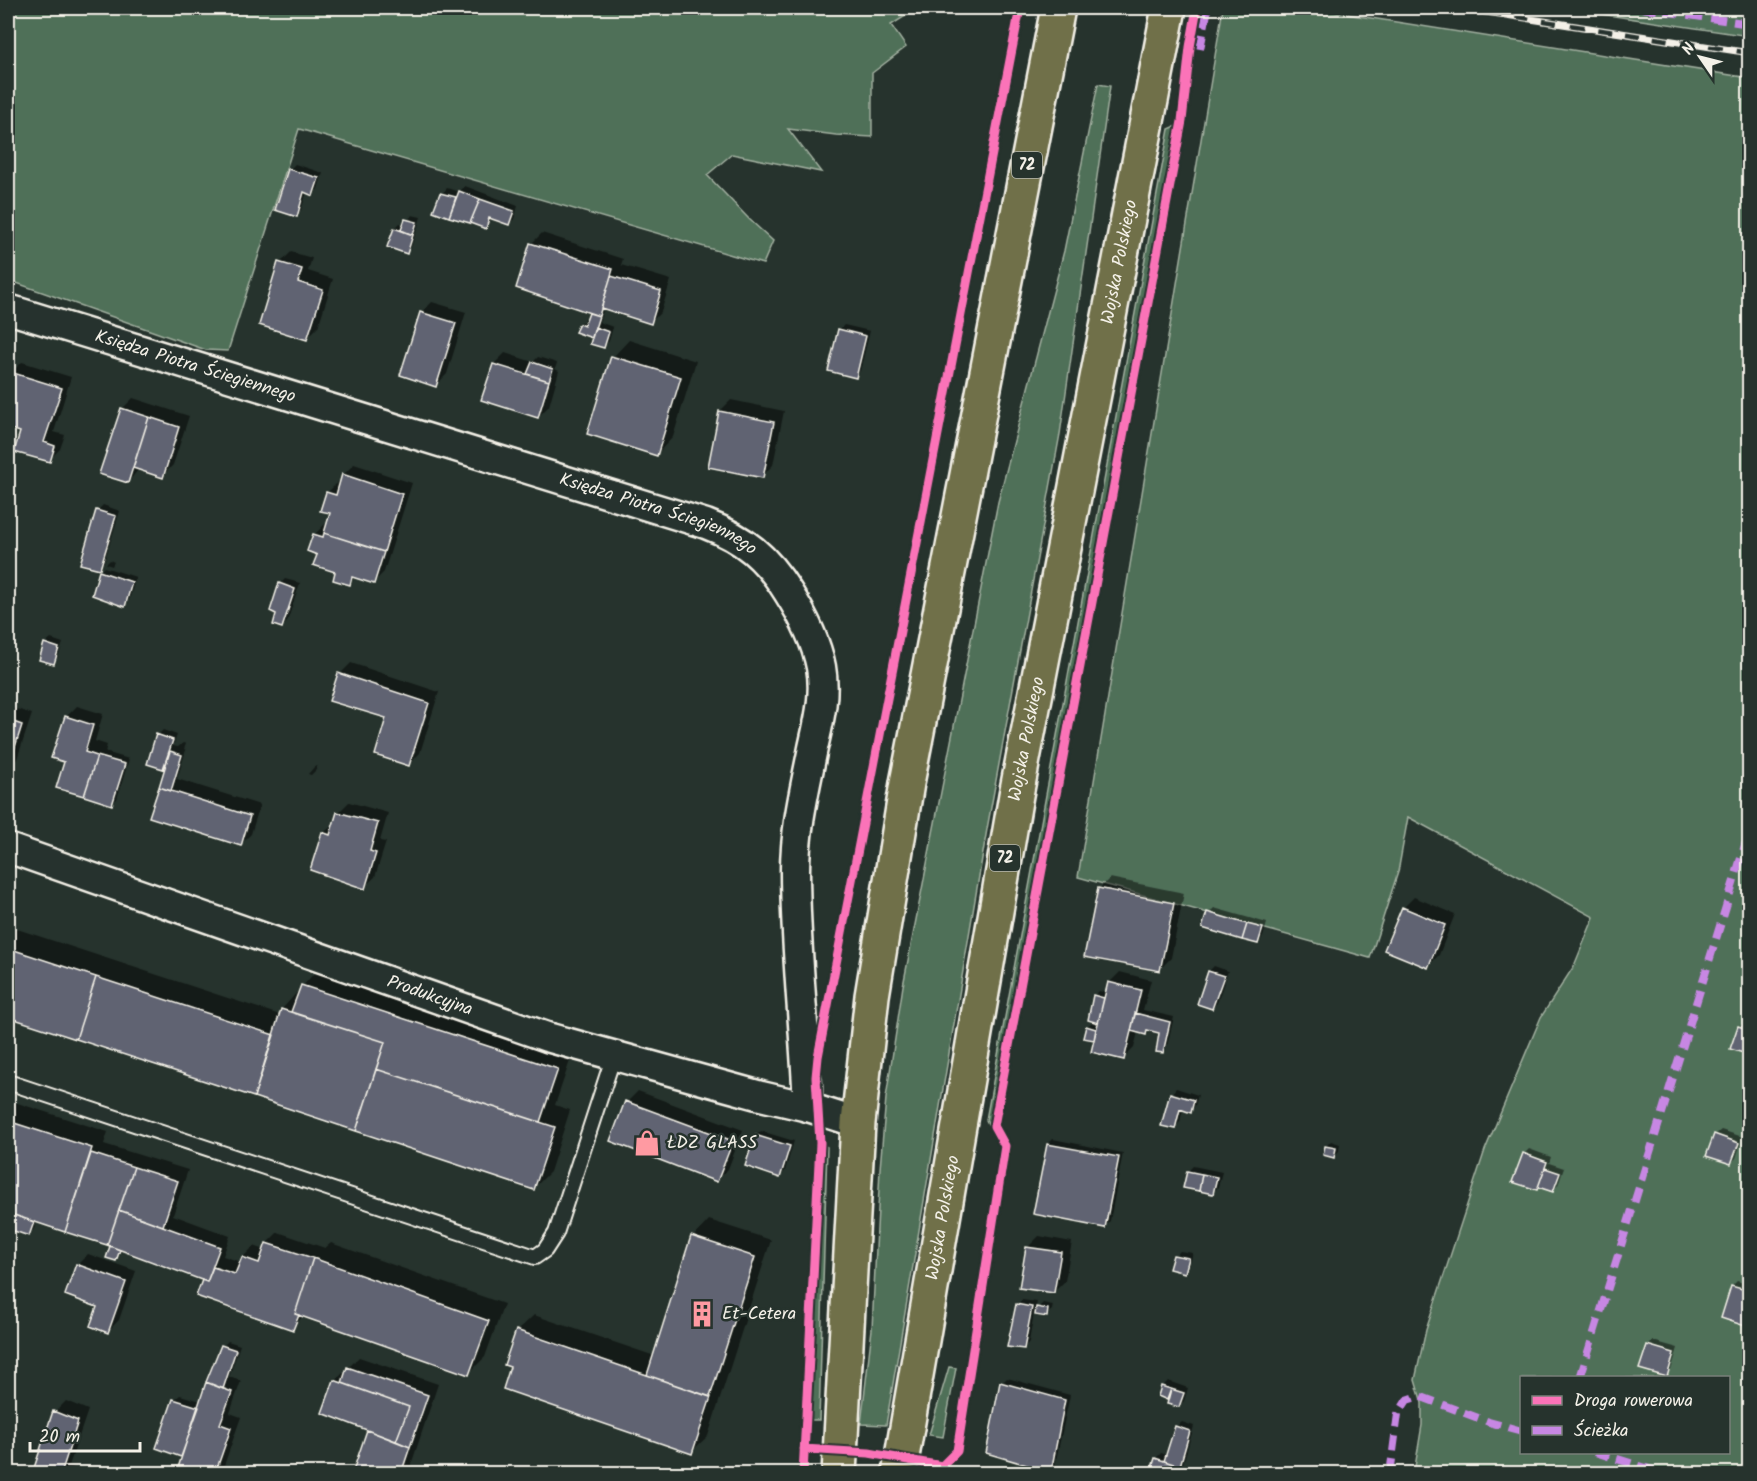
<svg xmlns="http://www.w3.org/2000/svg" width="1757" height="1481" font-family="Kalam,sans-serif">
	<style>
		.green { fill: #4f6f59; stroke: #a2b0a0; stroke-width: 1.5; fill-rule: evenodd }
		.shadow { fill: #0007 }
		.building { fill: #606472; stroke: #f4f1e8; stroke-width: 1.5 }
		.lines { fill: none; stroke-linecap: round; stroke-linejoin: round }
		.lane-casing { stroke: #f4f1e8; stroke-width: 18 }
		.street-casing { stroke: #f4f1e8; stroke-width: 33 }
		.primary-casing { stroke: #f4f1e8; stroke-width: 38 }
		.lane { stroke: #26332d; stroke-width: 14 }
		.street { stroke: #26332d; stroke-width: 28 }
		.primary { stroke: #70704a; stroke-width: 33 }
		.rail-casing { stroke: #f4f1e8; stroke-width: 7 }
		.rail { stroke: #26332d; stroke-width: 4.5; stroke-dasharray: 14; stroke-linecap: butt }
		.quiet { stroke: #c787e3; stroke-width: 8; stroke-dasharray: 15 8; stroke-linecap: butt }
		.cycleway-casing { stroke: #26332d; stroke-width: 13 }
		.cycleway { stroke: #fb73b8; stroke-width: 9 }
		.labels { text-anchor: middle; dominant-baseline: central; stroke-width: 5; stroke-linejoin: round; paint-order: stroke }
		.shield { fill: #26332d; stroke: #b6b8b0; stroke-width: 1.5 }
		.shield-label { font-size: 16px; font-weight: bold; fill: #f4f1e8 }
		.street-label { font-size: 18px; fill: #f4f1e8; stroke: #26332d }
		.poi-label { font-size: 18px; fill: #f4f1e8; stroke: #26332d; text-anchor: start }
	</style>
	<rect width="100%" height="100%" fill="#26332d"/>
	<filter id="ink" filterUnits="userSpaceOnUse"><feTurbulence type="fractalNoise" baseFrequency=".0167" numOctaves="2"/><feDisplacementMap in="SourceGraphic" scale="12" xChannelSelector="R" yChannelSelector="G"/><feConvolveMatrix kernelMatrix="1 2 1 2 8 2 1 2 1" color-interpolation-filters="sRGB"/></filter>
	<g filter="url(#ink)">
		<path class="green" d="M 8,8 L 918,8 L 891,25 L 906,47 L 872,73 L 872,137 L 836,135 L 788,129 L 821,172 L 732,154 L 707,175 L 749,219 L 773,241 L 763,264 L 299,129 L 228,351 L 206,350 L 8,280 Z
			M 1223,8 L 1308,8 L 1749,78 L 1749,1473 L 1414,1473 L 1422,1425 L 1422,1403 L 1415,1380 L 1426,1330 L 1485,1150 L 1541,1017 L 1574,966 L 1594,917 L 1408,817 L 1398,872 L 1370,958 L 1078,877 ZM 1522,1378 L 1728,1378 L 1728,1452 L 1522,1452 Z
			M 1560,8 L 1749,8 L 1749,36 Z
			M 1098,84 L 1110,86 L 1060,434 L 987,829 L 886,1425 L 861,1424 L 872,1329 L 880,1169 L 886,1098 L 903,986 L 998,502 L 1064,251 Z
			M 1176,126 L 990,1128 L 986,1120 L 1169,129 Z
			M 824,1145 L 827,1147 L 819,1420 L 811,1420 Z
			M 949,1367 L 956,1368 L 943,1437 L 929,1435 Z"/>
		<path class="shadow" d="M 295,164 L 323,173 L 318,189 L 313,194 L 307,192 L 301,210 L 296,216 L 277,209 L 290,169 Z
			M 465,186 L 518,206 L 514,219 L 509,224 L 492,218 L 486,227 L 435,210 L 442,194 L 447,188 L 459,192 Z
			M 412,215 L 421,217 L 411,247 L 406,252 L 389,246 L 395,228 L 400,223 L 405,225 Z
			M 542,233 L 623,259 L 621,265 L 671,280 L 661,312 L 650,323 L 605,307 L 601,311 L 603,311 L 599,322 L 613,327 L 609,341 L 604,346 L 580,324 L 585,319 L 588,320 L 592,312 L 531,244 Z
			M 291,252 L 312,258 L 308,271 L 333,279 L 318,327 L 307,338 L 280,263 Z
			M 432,302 L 466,312 L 447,374 L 436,385 L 421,313 Z
			M 844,325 L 870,331 L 860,371 L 855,376 L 839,330 Z
			M 629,340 L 696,361 L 673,437 L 657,454 L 613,357 Z
			M 505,353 L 533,362 L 538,357 L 557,363 L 555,369 L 559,371 L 549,406 L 538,417 L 482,399 L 494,364 Z
			M 22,362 L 71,377 L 54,432 L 65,435 L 60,449 L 49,460 L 22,431 L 8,427 L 8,386 L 11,373 Z
			M 133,398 L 189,416 L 173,465 L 162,476 L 139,469 L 128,482 L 122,409 Z
			M 731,400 L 784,411 L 773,465 L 762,476 L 720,411 Z
			M 354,464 L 412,483 L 384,572 L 373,583 L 356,577 L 349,583 L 319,554 L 314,535 L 325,524 L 328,525 L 331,512 L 327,493 L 338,482 L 341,483 L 343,475 Z
			M 103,505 L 120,511 L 104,562 L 99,568 L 82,563 L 98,510 Z
			M 110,560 L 114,562 L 112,566 L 106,564 Z
			M 8,563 L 12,564 L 8,575 Z
			M 104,567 L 136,577 L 129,600 L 124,605 L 94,594 L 101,571 Z
			M 285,579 L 300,583 L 287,622 L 282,627 L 278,613 L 280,584 Z
			M 51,639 L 63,643 L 58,657 L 53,663 L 45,644 Z
			M 351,663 L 439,692 L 420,753 L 409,764 L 387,717 L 340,674 Z
			M 8,706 L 32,714 L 17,759 L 8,769 Z
			M 77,706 L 103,714 L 95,741 L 107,745 L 105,752 L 129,759 L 117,799 L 111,804 L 66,761 L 66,717 Z
			M 163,730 L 177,735 L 173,746 L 178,747 L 183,743 L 186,744 L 184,749 L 186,750 L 177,779 L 260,805 L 251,834 L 240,845 L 151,816 L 166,768 L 149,763 L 158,735 Z
			M 315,766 L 317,767 L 316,770 L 311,775 L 308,774 Z
			M 349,802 L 388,813 L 380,841 L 386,842 L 375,877 L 364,887 L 323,833 L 336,823 L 338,813 Z
			M 1110,878 L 1184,893 L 1171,958 L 1160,969 L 1099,889 Z
			M 1414,897 L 1455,914 L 1439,955 L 1428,966 L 1403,908 Z
			M 1214,908 L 1267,923 L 1263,937 L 1258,943 L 1209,913 Z
			M 8,926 L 280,1015 L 282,1009 L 318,969 L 573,1052 L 555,1105 L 570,1110 L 550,1172 L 534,1188 L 8,1015 Z
			M 1214,966 L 1228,971 L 1217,1003 L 1212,1008 L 1199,1003 L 1209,971 Z
			M 1120,972 L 1151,980 L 1143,1010 L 1174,1017 L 1167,1046 L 1162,1051 L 1161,1032 L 1149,1029 L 1145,1033 L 1138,1032 L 1134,1048 L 1123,1059 L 1096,1039 L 1085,1037 L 1087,1027 L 1094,1020 L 1094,996 L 1099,991 L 1107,993 L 1109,983 Z
			M 1744,1022 L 1750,1023 L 1750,1054 L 1739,1027 Z
			M 1176,1088 L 1198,1095 L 1195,1106 L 1190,1111 L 1183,1109 L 1180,1122 L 1175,1127 L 1171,1094 Z
			M 638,1091 L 743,1130 L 728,1169 L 717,1180 L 612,1140 L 627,1102 Z
			M 8,1100 L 108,1132 L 104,1144 L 188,1170 L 173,1215 L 230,1236 L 223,1256 L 241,1262 L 243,1257 L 254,1246 L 265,1250 L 267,1243 L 278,1232 L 325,1248 L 331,1243 L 504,1304 L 485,1357 L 469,1373 L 304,1315 L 292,1328 L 198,1295 L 204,1279 L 123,1249 L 115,1260 L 113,1246 L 37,1221 L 34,1229 L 29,1234 L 8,1227 Z
			M 1721,1130 L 1743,1137 L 1736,1158 L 1731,1163 L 1715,1135 Z
			M 761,1131 L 794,1141 L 785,1171 L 780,1176 L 756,1136 Z
			M 1053,1139 L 1123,1153 L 1110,1221 L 1105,1226 L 1048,1144 Z
			M 1331,1141 L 1340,1144 L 1339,1151 L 1334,1156 L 1326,1146 Z
			M 1529,1149 L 1551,1157 L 1549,1163 L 1564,1168 L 1558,1185 L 1553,1191 L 1539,1186 L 1537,1189 L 1524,1154 Z
			M 1193,1166 L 1222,1172 L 1218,1187 L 1213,1192 L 1188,1171 Z
			M 709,1220 L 771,1240 L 708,1436 L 691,1452 L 512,1366 L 517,1331 L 534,1315 L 655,1356 L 693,1237 Z
			M 1039,1236 L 1072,1242 L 1065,1281 L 1054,1292 L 1028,1247 Z
			M 1180,1251 L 1193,1253 L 1189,1266 L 1184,1271 L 1175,1256 Z
			M 88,1254 L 136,1271 L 119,1320 L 108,1331 L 99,1306 L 77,1265 Z
			M 1737,1281 L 1750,1285 L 1750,1323 L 1747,1325 L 1732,1286 Z
			M 1022,1300 L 1037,1302 L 1035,1311 L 1043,1303 L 1053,1305 L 1052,1310 L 1046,1315 L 1034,1313 L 1029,1342 L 1024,1348 L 1017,1305 Z
			M 228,1341 L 240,1345 L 229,1377 L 241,1381 L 230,1413 L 241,1417 L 221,1474 L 177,1474 L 185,1451 L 180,1455 L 174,1400 L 180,1395 L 201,1401 L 223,1346 Z
			M 1653,1341 L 1678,1348 L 1671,1370 L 1666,1375 L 1648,1346 Z
			M 359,1357 L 438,1384 L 408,1474 L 354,1474 L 369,1430 L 335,1381 Z
			M 1007,1378 L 1070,1395 L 1055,1465 L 1050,1470 L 1002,1383 Z
			M 1168,1381 L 1188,1388 L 1184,1401 L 1179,1406 L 1159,1395 L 1163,1386 Z
			M 66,1401 L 88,1410 L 69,1466 L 89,1474 L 34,1474 L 55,1412 Z
			M 1182,1422 L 1194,1426 L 1180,1474 L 1151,1474 L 1156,1458 L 1161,1453 L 1168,1455 L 1176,1427 Z"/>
		<path class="building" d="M 288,169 L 319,178 L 313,196 L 304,192 L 297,217 L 275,210 Z
			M 459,191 L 480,199 L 470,223 L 449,217 Z
			M 440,193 L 456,197 L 449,217 L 433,211 Z
			M 480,199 L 514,211 L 509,225 L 489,218 L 486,229 L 470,223 Z
			M 405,219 L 417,222 L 413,235 L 401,230 Z
			M 394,228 L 413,235 L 407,254 L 387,247 Z
			M 530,243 L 613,269 L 599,316 L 516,288 Z
			M 278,262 L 302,269 L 298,282 L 323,290 L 307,340 L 259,325 Z
			M 611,276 L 661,291 L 651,324 L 601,308 Z
			M 420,312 L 456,323 L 436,387 L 400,375 Z
			M 589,313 L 599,316 L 592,338 L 575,332 L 579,324 L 584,326 Z
			M 595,327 L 609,332 L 604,348 L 590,344 Z
			M 838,329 L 866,336 L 856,378 L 828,371 Z
			M 611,356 L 681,377 L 657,456 L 587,434 Z
			M 532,362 L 553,369 L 549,381 L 527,374 Z
			M 493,364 L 549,381 L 538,418 L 481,400 Z
			M 10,372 L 62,388 L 44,442 L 55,446 L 50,462 L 14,452 L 20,432 L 8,428 L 8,381 Z
			M 121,408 L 149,417 L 128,483 L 99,474 Z
			M 719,411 L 774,422 L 763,478 L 708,467 Z
			M 149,417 L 179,427 L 163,478 L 133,468 Z
			M 342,474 L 402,494 L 384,552 L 324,533 L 330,513 L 320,511 L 326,492 L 336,495 Z
			M 96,510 L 116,516 L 100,569 L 80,564 Z
			M 324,533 L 384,552 L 374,584 L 352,577 L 350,585 L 333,580 L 335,572 L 313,565 L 317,555 L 307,551 L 313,534 L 323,537 Z
			M 99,571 L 132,582 L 125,607 L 92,595 Z
			M 279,583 L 295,589 L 282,628 L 273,625 L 276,614 L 270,611 Z
			M 44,643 L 59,648 L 54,664 L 39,660 Z
			M 338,673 L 429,703 L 409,766 L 375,755 L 386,718 L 329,701 Z
			M 65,716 L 93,725 L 85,752 L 97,756 L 84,796 L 56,788 L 64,762 L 51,758 Z
			M 8,720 L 22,725 L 8,769 Z
			M 156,734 L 173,740 L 163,769 L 147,764 Z
			M 170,751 L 182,755 L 171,791 L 159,787 Z
			M 97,756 L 125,764 L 112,805 L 84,796 Z
			M 159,787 L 250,816 L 241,846 L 149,817 Z
			M 337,812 L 378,823 L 370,851 L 376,853 L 365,889 L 310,870 L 322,832 L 330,835 Z
			M 1098,888 L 1174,903 L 1160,971 L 1084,957 Z
			M 1402,907 L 1445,925 L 1428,968 L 1384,950 Z
			M 1207,912 L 1247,924 L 1242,940 L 1202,928 Z
			M 1247,924 L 1263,928 L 1258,944 L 1242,940 Z
			M 8,948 L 96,977 L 76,1039 L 8,1017 Z
			M 1208,971 L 1224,976 L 1212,1009 L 1197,1004 Z
			M 96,977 L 274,1035 L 254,1097 L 76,1039 Z
			M 1108,982 L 1141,990 L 1124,1060 L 1091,1052 Z
			M 301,985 L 558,1069 L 540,1122 L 376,1069 L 385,1042 L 291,1012 Z
			M 1093,995 L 1104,998 L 1098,1023 L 1088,1020 Z
			M 281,1009 L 385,1042 L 356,1131 L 254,1097 Z
			M 1135,1013 L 1170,1022 L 1163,1053 L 1156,1052 L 1159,1033 L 1147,1030 L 1146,1035 L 1131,1031 Z
			M 1086,1026 L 1096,1029 L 1094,1040 L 1083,1038 Z
			M 1738,1026 L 1750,1030 L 1750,1055 L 1730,1049 Z
			M 376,1069 L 555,1127 L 534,1190 L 356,1131 Z
			M 1170,1093 L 1194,1100 L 1191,1113 L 1180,1109 L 1175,1129 L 1161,1126 Z
			M 625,1101 L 733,1141 L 717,1182 L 610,1141 Z
			M 8,1121 L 92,1148 L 65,1232 L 8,1213 Z
			M 1714,1134 L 1739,1143 L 1731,1164 L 1706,1156 Z
			M 755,1135 L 790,1146 L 780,1178 L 745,1166 Z
			M 1047,1144 L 1119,1157 L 1105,1228 L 1033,1214 Z
			M 1325,1146 L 1336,1148 L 1334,1158 L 1323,1155 Z
			M 91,1153 L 134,1167 L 107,1245 L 65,1232 Z
			M 1523,1153 L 1547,1162 L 1537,1190 L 1512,1182 Z
			M 134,1167 L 178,1181 L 163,1226 L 119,1210 Z
			M 1545,1168 L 1560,1173 L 1553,1192 L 1538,1187 Z
			M 1187,1171 L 1202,1174 L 1199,1191 L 1183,1188 Z
			M 1202,1174 L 1217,1177 L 1213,1194 L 1199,1191 Z
			M 119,1210 L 220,1247 L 207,1282 L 107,1245 Z
			M 8,1213 L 34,1222 L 29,1236 L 8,1229 Z
			M 691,1236 L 755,1257 L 710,1397 L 647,1375 Z
			M 266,1243 L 313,1258 L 295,1314 L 299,1315 L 293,1330 L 196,1296 L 202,1280 L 207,1282 L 213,1267 L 235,1274 L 242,1257 L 259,1263 Z
			M 110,1246 L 120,1250 L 116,1261 L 106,1258 Z
			M 1026,1247 L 1061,1252 L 1054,1293 L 1019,1288 Z
			M 1173,1255 L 1189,1258 L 1185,1273 L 1169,1269 Z
			M 313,1258 L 489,1321 L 469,1375 L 295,1314 Z
			M 76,1264 L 126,1282 L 108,1333 L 90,1326 L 97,1307 L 65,1295 Z
			M 1731,1286 L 1750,1291 L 1748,1327 L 1721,1318 Z
			M 1016,1304 L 1032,1307 L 1024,1349 L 1007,1347 Z
			M 1036,1307 L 1048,1309 L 1047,1317 L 1035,1315 Z
			M 516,1330 L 711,1397 L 692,1454 L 503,1389 L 510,1367 L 504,1365 Z
			M 221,1345 L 236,1350 L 223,1389 L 206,1382 Z
			M 1647,1345 L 1674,1353 L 1667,1377 L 1639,1369 Z
			M 347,1367 L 428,1395 L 410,1447 L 396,1441 L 409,1407 L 342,1383 Z
			M 334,1380 L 409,1407 L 396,1441 L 322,1413 Z
			M 206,1382 L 232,1392 L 220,1424 L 231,1428 L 215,1474 L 176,1474 Z
			M 1000,1382 L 1065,1400 L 1051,1472 L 986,1453 Z
			M 1161,1386 L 1171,1389 L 1167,1400 L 1158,1396 Z
			M 1171,1389 L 1184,1393 L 1179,1407 L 1167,1404 Z
			M 173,1399 L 199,1407 L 181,1457 L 156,1448 Z
			M 53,1411 L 78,1421 L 61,1474 L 32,1474 Z
			M 1175,1426 L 1190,1431 L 1180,1466 L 1164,1461 Z
			M 367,1430 L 410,1447 L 401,1474 L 352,1474 Z
			M 1155,1458 L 1180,1466 L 1178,1474 L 1150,1474 Z"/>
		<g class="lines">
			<g class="lane-casing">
				<path id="lane" d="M 8,1082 L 535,1257 L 545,1250 L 556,1233 L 614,1055"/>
			</g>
			<g class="street-casing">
				<g id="street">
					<path id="s1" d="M 8,309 L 706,524 C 745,539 766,557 788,592 C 802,614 816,641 821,667 C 826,695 819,721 813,748 C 805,788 795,829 795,870 C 795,949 805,1028 808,1107"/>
					<path id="s2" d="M 8,848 L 547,1037 L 761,1096 L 808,1107 L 858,1123"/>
				</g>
			</g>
			<g class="primary-casing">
				<g id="primary">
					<path d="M 839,1474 L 858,1123 L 872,996 L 907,783 L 1058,8"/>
					<path id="s3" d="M 899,1474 L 1016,795 L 1169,8"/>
				</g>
			</g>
			<use href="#lane" class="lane"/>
			<use href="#street" class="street"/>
			<use href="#primary" class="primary"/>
			<g class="rail-casing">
				<path id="rail" d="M 1460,8 L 1750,53"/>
			</g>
			<use href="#rail" class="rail"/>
			<path class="quiet" d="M 1642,8 L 1750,24
				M 1200,49 L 1208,8
				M 1580,1378 L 1750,829
				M 1595,1452 L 1665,1474
				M 1390,1474 L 1398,1414 L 1407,1400 L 1419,1396 L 1489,1422 L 1522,1431"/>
			<g class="cycleway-casing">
				<path id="cycleway" d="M 804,1449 L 869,1453 L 942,1466
					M 803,1474 L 820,1143 L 816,1077 L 818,1057 L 1020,8
					M 941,1474 L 942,1466 L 957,1451 L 1005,1146 L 994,1126 L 1182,121 L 1190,47 L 1197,8"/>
			</g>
			<use href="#cycleway" class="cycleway"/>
		</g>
	</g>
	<defs>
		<g id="shop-bare" transform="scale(2.07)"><path d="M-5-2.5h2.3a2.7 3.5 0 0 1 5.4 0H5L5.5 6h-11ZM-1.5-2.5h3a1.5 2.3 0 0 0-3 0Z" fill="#ff9aa2" stroke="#26332d" stroke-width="2.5" paint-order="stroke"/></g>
		<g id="building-bare" transform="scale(2.07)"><path d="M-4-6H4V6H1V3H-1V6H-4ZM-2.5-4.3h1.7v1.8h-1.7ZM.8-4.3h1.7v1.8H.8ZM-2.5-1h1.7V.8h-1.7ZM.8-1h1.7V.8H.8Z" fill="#ff9aa2" stroke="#26332d" stroke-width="2.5" paint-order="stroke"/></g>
	</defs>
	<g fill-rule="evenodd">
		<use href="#shop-bare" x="647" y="1143"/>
		<use href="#building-bare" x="702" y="1314"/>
	</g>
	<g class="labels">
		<g class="shield">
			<rect x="1012" y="152" width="30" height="26" rx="4.5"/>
			<rect x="990" y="845" width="30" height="26" rx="4.5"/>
		</g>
		<g class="shield-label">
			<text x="1027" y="165">72</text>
			<text x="1005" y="858">72</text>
		</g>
		<g class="street-label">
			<text stroke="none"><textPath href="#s3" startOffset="1232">Wojska Polskiego</textPath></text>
			<text stroke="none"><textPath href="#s1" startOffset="196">Księdza Piotra Ściegiennego</textPath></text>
			<text stroke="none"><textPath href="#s1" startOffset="682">Księdza Piotra Ściegiennego</textPath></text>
			<text stroke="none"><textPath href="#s3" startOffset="746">Wojska Polskiego</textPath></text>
			<text stroke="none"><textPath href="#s2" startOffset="447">Produkcyjna</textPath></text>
			<text stroke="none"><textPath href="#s3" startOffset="260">Wojska Polskiego</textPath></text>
		</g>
		<g class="poi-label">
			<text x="667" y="1143">ŁDZ GLASS</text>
			<text x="722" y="1314">Et-Cetera</text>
		</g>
	</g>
	<rect width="1757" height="1481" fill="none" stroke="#26332d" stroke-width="30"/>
	<rect x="15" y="15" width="1727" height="1451" fill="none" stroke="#f4f1e8" stroke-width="2" filter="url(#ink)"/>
	<rect x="1520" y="1376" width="210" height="78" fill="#26332d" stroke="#787f78" stroke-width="1.5"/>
	<rect x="1532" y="1396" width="30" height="9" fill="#fb73b8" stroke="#787f78" stroke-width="1.5"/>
	<text x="1574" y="1406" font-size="18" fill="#f4f1e8">Droga rowerowa</text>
	<rect x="1532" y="1426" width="30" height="9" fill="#c787e3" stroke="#787f78" stroke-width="1.5"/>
	<text x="1574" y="1436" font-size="18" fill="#f4f1e8">Ścieżka</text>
	<g transform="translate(1700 57) rotate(305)" stroke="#26332d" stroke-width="4.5" paint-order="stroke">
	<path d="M0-4.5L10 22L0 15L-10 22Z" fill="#f4f1e8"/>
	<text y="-9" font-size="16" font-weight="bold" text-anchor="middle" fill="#f4f1e8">N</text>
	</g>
	<path d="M30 1442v9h110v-9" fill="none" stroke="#f4f1e8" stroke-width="3"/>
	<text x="39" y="1442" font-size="18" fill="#f4f1e8" stroke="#26332d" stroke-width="4.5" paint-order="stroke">20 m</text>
</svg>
